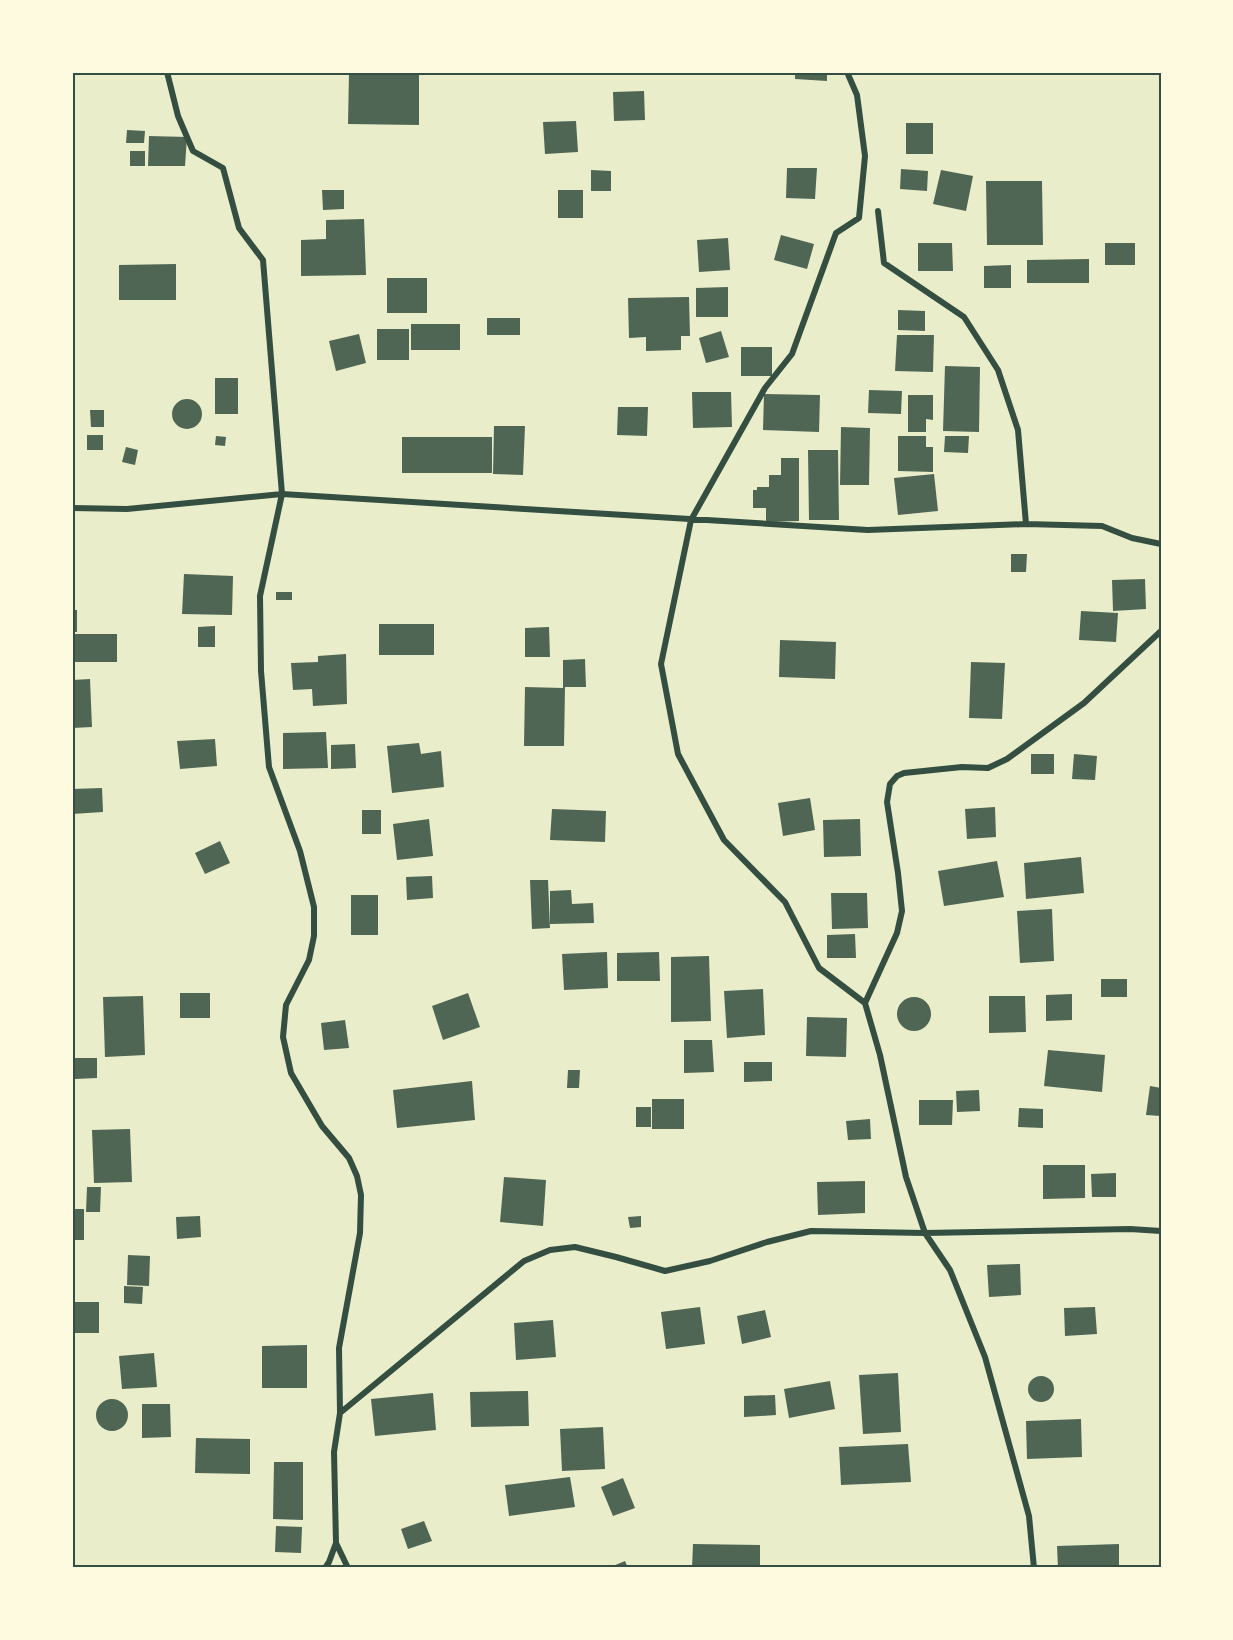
<svg xmlns="http://www.w3.org/2000/svg" width="1233" height="1640" font-family="'Archivo Narrow',sans-serif">
	<style>
		.building { fill: #4f6655 }
		.lines { fill: none; stroke-linecap: round; stroke-linejoin: round }
		.minor { stroke: #344e41; stroke-width: 6 }
		.neatline { fill: none; stroke: #344e41; stroke-width: 2 }
	</style>
	<rect width="100%" height="100%" fill="#e9edc9"/>
	<path class="building" d="M 349,72 L 419,73 L 419,125 L 348,124 Z
		M 795,72 L 827,72 L 827,81 L 795,79 Z
		M 644,91 L 645,120 L 614,121 L 613,92 Z
		M 576,121 L 578,152 L 545,154 L 543,122 Z
		M 906,123 L 933,123 L 933,154 L 906,154 Z
		M 127,130 L 145,131 L 144,143 L 126,143 Z
		M 149,136 L 187,137 L 185,166 L 148,166 Z
		M 130,151 L 145,151 L 145,166 L 130,166 Z
		M 787,168 L 817,168 L 815,199 L 786,198 Z
		M 901,169 L 928,171 L 927,191 L 900,189 Z
		M 591,170 L 611,171 L 611,191 L 591,191 Z
		M 941,170 L 973,176 L 966,211 L 933,204 Z
		M 986,181 L 1042,181 L 1043,245 L 987,245 Z
		M 322,190 L 344,190 L 344,209 L 323,210 Z
		M 558,190 L 583,190 L 583,218 L 558,218 Z
		M 364,219 L 366,275 L 301,276 L 301,240 L 326,239 L 326,220 Z
		M 781,235 L 814,244 L 807,269 L 774,260 Z
		M 728,238 L 730,270 L 699,272 L 697,240 Z
		M 918,243 L 952,243 L 953,271 L 918,271 Z
		M 1105,243 L 1135,243 L 1135,265 L 1105,265 Z
		M 1089,259 L 1089,283 L 1027,283 L 1027,260 Z
		M 176,264 L 176,300 L 119,300 L 119,265 Z
		M 1011,265 L 1011,288 L 984,288 L 984,266 Z
		M 387,278 L 427,278 L 427,313 L 387,313 Z
		M 728,287 L 728,317 L 696,317 L 696,288 Z
		M 689,297 L 690,336 L 681,336 L 681,350 L 646,351 L 646,337 L 629,338 L 628,298 Z
		M 898,310 L 925,311 L 925,331 L 898,330 Z
		M 487,318 L 520,318 L 520,335 L 487,335 Z
		M 411,324 L 460,324 L 460,350 L 411,350 Z
		M 377,329 L 409,329 L 409,360 L 377,360 Z
		M 721,331 L 729,357 L 706,363 L 699,338 Z
		M 359,334 L 366,363 L 336,371 L 329,341 Z
		M 897,335 L 934,335 L 933,372 L 895,371 Z
		M 741,347 L 772,347 L 772,376 L 741,376 Z
		M 945,366 L 980,367 L 979,432 L 943,431 Z
		M 215,378 L 238,378 L 238,414 L 215,414 Z
		M 869,390 L 902,391 L 901,414 L 868,413 Z
		M 692,392 L 731,392 L 732,427 L 693,428 Z
		M 764,394 L 820,395 L 819,432 L 763,430 Z
		M 908,395 L 933,395 L 933,420 L 926,419 L 926,432 L 908,432 Z
		M172 414a15 15 0 1 1 30 0a15 15 0 1 1-30 0Z
		M 618,407 L 648,407 L 647,436 L 617,435 Z
		M 90,410 L 104,410 L 104,427 L 91,427 Z
		M 494,426 L 525,426 L 523,475 L 493,474 Z
		M 841,427 L 870,428 L 869,485 L 840,485 Z
		M 87,435 L 103,435 L 103,450 L 87,450 Z
		M 216,436 L 226,437 L 225,446 L 215,445 Z
		M 898,436 L 926,436 L 926,447 L 933,447 L 933,472 L 898,471 Z
		M 945,436 L 969,436 L 968,453 L 944,452 Z
		M 402,437 L 492,437 L 492,473 L 402,473 Z
		M 126,447 L 138,450 L 135,465 L 122,462 Z
		M 808,450 L 838,450 L 839,520 L 809,520 Z
		M 781,458 L 799,458 L 799,521 L 766,522 L 766,508 L 753,508 L 753,490 L 757,490 L 757,487 L 769,487 L 769,475 L 781,475 Z
		M 934,474 L 938,511 L 898,515 L 894,478 Z
		M 1011,554 L 1027,554 L 1026,572 L 1011,572 Z
		M 184,574 L 233,576 L 232,615 L 182,614 Z
		M 1145,579 L 1146,609 L 1113,611 L 1112,580 Z
		M 276,592 L 292,592 L 292,600 L 276,600 Z
		M 72,610 L 77,610 L 77,632 L 72,632 Z
		M 1081,611 L 1118,613 L 1116,642 L 1079,640 Z
		M 379,624 L 434,624 L 434,655 L 379,655 Z
		M 215,626 L 215,647 L 198,647 L 198,627 Z
		M 549,627 L 550,657 L 525,657 L 525,628 Z
		M 72,634 L 117,634 L 117,662 L 72,662 Z
		M 780,640 L 836,642 L 835,679 L 779,677 Z
		M 346,654 L 347,704 L 313,706 L 312,689 L 293,690 L 291,663 L 318,662 L 318,656 Z
		M 585,659 L 586,687 L 565,687 L 564,746 L 524,746 L 525,687 L 563,688 L 563,660 Z
		M 971,662 L 1005,663 L 1002,719 L 969,718 Z
		M 90,679 L 92,727 L 72,728 L 72,680 Z
		M 326,732 L 328,768 L 283,769 L 283,733 Z
		M 215,739 L 217,766 L 180,769 L 177,741 Z
		M 419,743 L 421,754 L 441,751 L 444,787 L 392,793 L 387,746 Z
		M 355,744 L 356,768 L 331,769 L 331,745 Z
		M 1031,754 L 1054,754 L 1054,774 L 1031,774 Z
		M 1074,754 L 1097,756 L 1095,780 L 1072,779 Z
		M 102,788 L 103,812 L 72,814 L 72,789 Z
		M 810,798 L 815,830 L 783,836 L 778,803 Z
		M 995,807 L 996,837 L 967,839 L 965,809 Z
		M 552,809 L 606,811 L 605,842 L 550,840 Z
		M 362,810 L 381,810 L 381,834 L 362,834 Z
		M 429,819 L 433,856 L 397,860 L 393,824 Z
		M 860,819 L 861,856 L 824,857 L 823,820 Z
		M 220,841 L 230,863 L 205,874 L 195,853 Z
		M 1081,857 L 1084,893 L 1026,899 L 1024,863 Z
		M 997,861 L 1004,897 L 944,906 L 938,871 Z
		M 432,876 L 433,898 L 407,900 L 406,877 Z
		M 530,880 L 548,880 L 550,928 L 532,929 Z
		M 571,890 L 572,904 L 593,903 L 594,923 L 550,924 L 550,891 Z
		M 831,893 L 867,893 L 868,928 L 832,929 Z
		M 351,895 L 378,895 L 378,935 L 351,935 Z
		M 1052,909 L 1054,961 L 1020,963 L 1017,911 Z
		M 855,934 L 856,958 L 827,958 L 827,935 Z
		M 607,952 L 608,988 L 564,990 L 562,954 Z
		M 659,952 L 660,981 L 617,981 L 617,953 Z
		M 709,956 L 711,1021 L 671,1022 L 671,957 Z
		M 1101,979 L 1127,979 L 1127,997 L 1101,997 Z
		M 763,989 L 765,1035 L 727,1038 L 724,991 Z
		M 180,993 L 210,993 L 210,1018 L 180,1018 Z
		M 468,993 L 480,1027 L 443,1040 L 432,1006 Z
		M 1072,994 L 1072,1020 L 1046,1021 L 1046,995 Z
		M 143,996 L 145,1055 L 105,1057 L 103,997 Z
		M 989,996 L 1025,996 L 1026,1032 L 989,1033 Z
		M897 1014a17 17 0 1 1 34 0a17 17 0 1 1-34 0Z
		M 807,1017 L 847,1018 L 846,1057 L 806,1056 Z
		M 345,1020 L 349,1048 L 324,1050 L 321,1023 Z
		M 684,1040 L 712,1040 L 714,1072 L 684,1073 Z
		M 1048,1050 L 1105,1055 L 1102,1092 L 1044,1086 Z
		M 74,1058 L 97,1058 L 97,1078 L 75,1079 Z
		M 744,1062 L 772,1062 L 772,1081 L 744,1082 Z
		M 568,1070 L 580,1070 L 579,1088 L 567,1088 Z
		M 472,1081 L 475,1120 L 397,1128 L 393,1090 Z
		M 1150,1086 L 1161,1088 L 1161,1116 L 1146,1115 Z
		M 979,1090 L 980,1111 L 957,1112 L 956,1091 Z
		M 652,1099 L 684,1099 L 684,1129 L 652,1129 Z
		M 919,1100 L 953,1100 L 952,1125 L 919,1125 Z
		M 636,1107 L 651,1107 L 651,1127 L 636,1127 Z
		M 1019,1108 L 1043,1109 L 1043,1128 L 1018,1127 Z
		M 870,1119 L 871,1139 L 848,1140 L 846,1121 Z
		M 130,1129 L 132,1182 L 94,1183 L 92,1130 Z
		M 1043,1165 L 1085,1165 L 1085,1198 L 1043,1199 Z
		M 1116,1173 L 1116,1197 L 1092,1197 L 1091,1174 Z
		M 504,1177 L 546,1180 L 543,1226 L 500,1222 Z
		M 865,1181 L 865,1213 L 818,1215 L 817,1182 Z
		M 87,1187 L 101,1187 L 100,1212 L 86,1212 Z
		M 72,1209 L 84,1209 L 84,1240 L 72,1240 Z
		M 200,1216 L 201,1237 L 177,1239 L 176,1217 Z
		M 641,1216 L 641,1227 L 630,1228 L 628,1217 Z
		M 128,1255 L 150,1256 L 149,1286 L 127,1285 Z
		M 1020,1264 L 1021,1295 L 989,1297 L 987,1265 Z
		M 124,1286 L 143,1287 L 142,1304 L 124,1303 Z
		M 72,1302 L 99,1302 L 99,1333 L 72,1333 Z
		M 700,1307 L 705,1344 L 666,1349 L 661,1312 Z
		M 1095,1307 L 1097,1334 L 1065,1336 L 1064,1308 Z
		M 765,1310 L 771,1337 L 742,1344 L 737,1316 Z
		M 553,1320 L 556,1357 L 516,1360 L 514,1323 Z
		M 307,1345 L 307,1388 L 262,1388 L 262,1346 Z
		M 154,1353 L 157,1387 L 122,1389 L 119,1356 Z
		M 898,1373 L 901,1432 L 863,1434 L 859,1375 Z
		M1028 1389a13 13 0 1 1 26 0a13 13 0 1 1-26 0Z
		M 830,1381 L 835,1409 L 789,1418 L 784,1389 Z
		M 528,1391 L 529,1426 L 471,1427 L 470,1392 Z
		M 433,1393 L 436,1430 L 375,1436 L 371,1399 Z
		M 775,1395 L 776,1415 L 744,1417 L 744,1396 Z
		M96 1415a16 16 0 1 1 32 0a16 16 0 1 1-32 0Z
		M 142,1404 L 170,1404 L 171,1437 L 142,1438 Z
		M 1081,1419 L 1082,1457 L 1027,1459 L 1026,1421 Z
		M 603,1427 L 605,1469 L 562,1471 L 560,1429 Z
		M 196,1438 L 250,1439 L 250,1474 L 195,1473 Z
		M 908,1444 L 911,1482 L 841,1485 L 839,1447 Z
		M 274,1462 L 303,1462 L 303,1520 L 273,1519 Z
		M 570,1477 L 575,1507 L 509,1516 L 505,1485 Z
		M 623,1478 L 635,1508 L 613,1516 L 601,1487 Z
		M 424,1521 L 432,1541 L 408,1549 L 401,1529 Z
		M 276,1526 L 302,1527 L 301,1553 L 275,1552 Z
		M 693,1544 L 760,1545 L 760,1568 L 692,1568 Z
		M 1119,1544 L 1119,1568 L 1058,1568 L 1057,1546 Z
		M 625,1561 L 628,1568 L 614,1568 L 613,1566 Z"/>
	<g class="lines">
		<path class="minor" d="M 167,72 L 178,116 L 193,151 L 223,168 L 239,228 L 263,260 L 282,494 L 260,596 L 261,671 L 269,767 L 300,851 L 314,907 L 314,936 L 309,960 L 286,1005 L 283,1037 L 291,1073 L 322,1126 L 349,1158 L 357,1176 L 361,1195 L 360,1233 L 339,1348 L 340,1413
			M 847,72 L 857,95 L 865,156 L 859,218 L 836,233 L 792,354 L 765,388 L 691,520 L 661,664 L 678,754 L 724,840 L 785,902 L 819,968 L 865,1003
			M 878,211 L 884,263 L 964,317 L 998,370 L 1018,430 L 1026,524
			M 72,508 L 127,509 L 282,494 L 868,530 L 1026,524 L 1102,526 L 1132,538 L 1161,544
			M 336,1543 L 348,1568
			M 325,1568 L 329,1562 L 336,1543 L 334,1452 L 340,1413 L 524,1261 L 550,1250 L 575,1247 L 616,1257 L 665,1271 L 710,1261 L 767,1242 L 811,1231 L 925,1233 L 1130,1229 L 1161,1231
			M 1034,1568 L 1029,1516 L 985,1357 L 950,1270 L 925,1233 L 906,1177 L 880,1055 L 865,1003 L 897,933 L 902,911 L 898,873 L 887,802 L 890,784 L 897,776 L 904,773 L 962,767 L 988,768 L 1007,759 L 1084,703 L 1161,631"/>
	</g>
	<rect width="1233" height="1640" fill="none" stroke="#fefae0" stroke-width="147"/>
	<rect x="74" y="74" width="1086" height="1492" class="neatline"/>
</svg>
